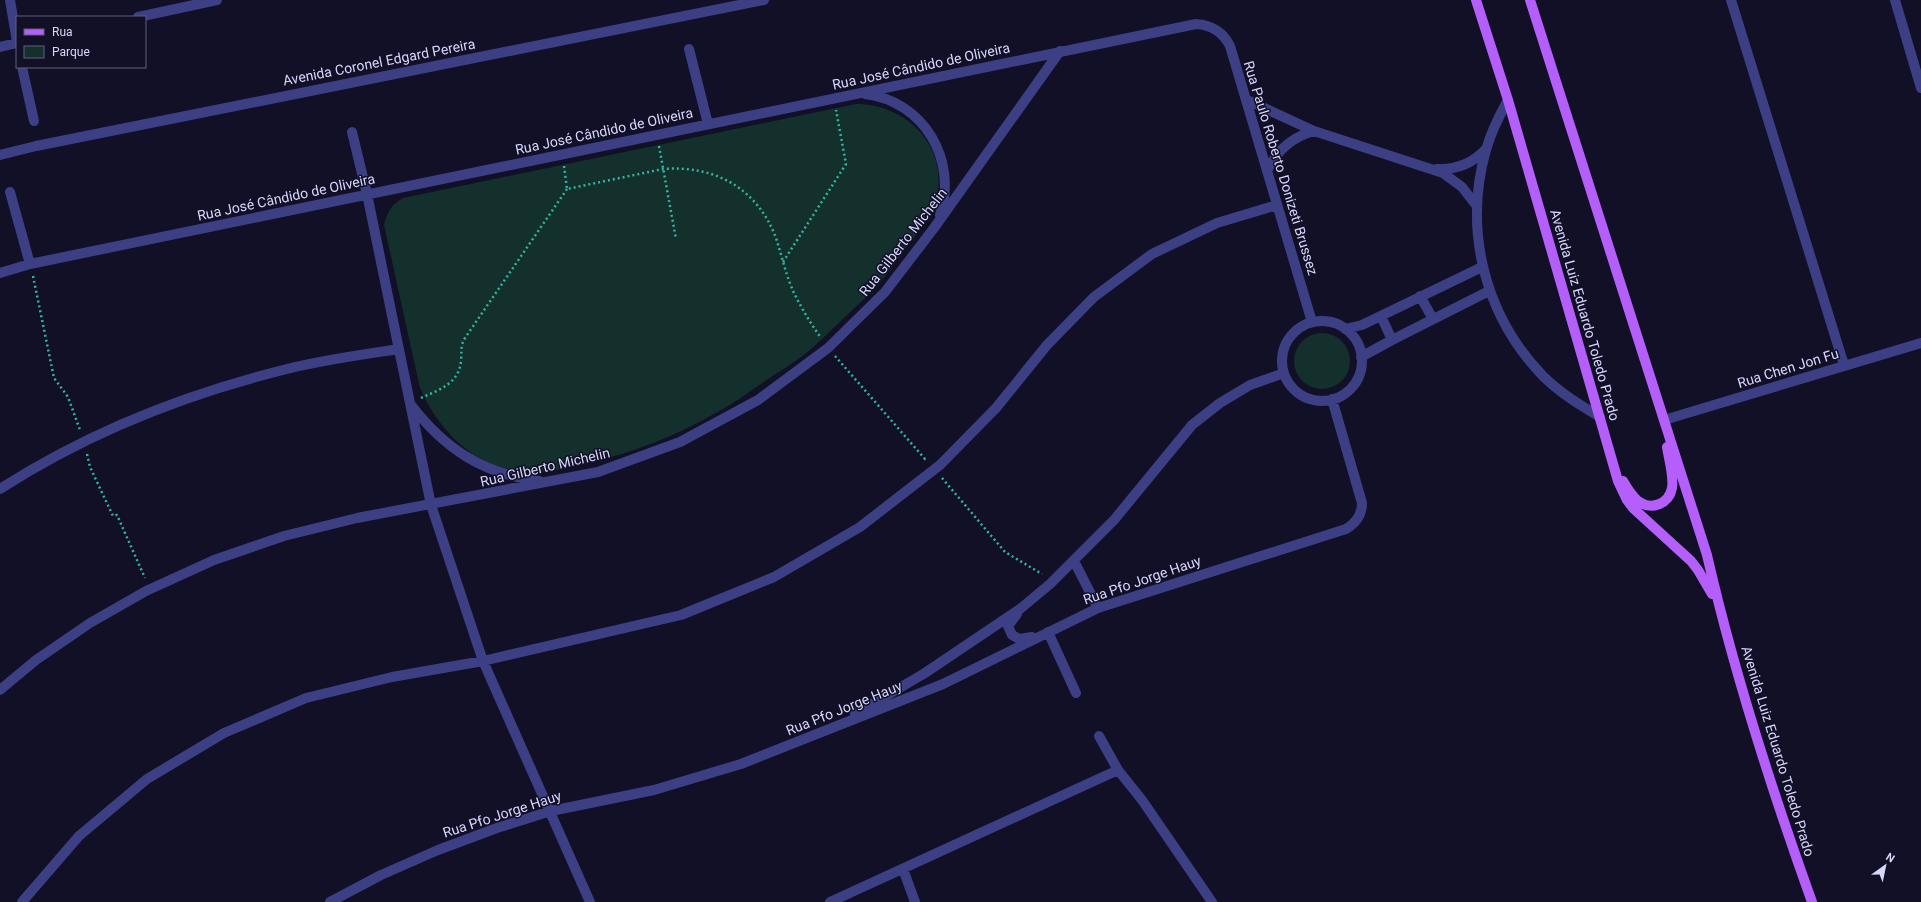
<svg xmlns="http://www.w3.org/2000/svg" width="1921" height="902" font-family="Roboto,sans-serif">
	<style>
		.green { fill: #13302d }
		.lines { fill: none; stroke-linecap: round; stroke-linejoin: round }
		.path { stroke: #32b5a4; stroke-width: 2.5; stroke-dasharray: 2 3; stroke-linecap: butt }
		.minor { stroke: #3c3f84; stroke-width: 10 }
		.major { stroke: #b55ffb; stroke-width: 10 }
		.labels { text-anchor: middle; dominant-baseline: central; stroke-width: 3; stroke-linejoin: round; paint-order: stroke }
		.street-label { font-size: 14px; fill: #d7d6fe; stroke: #121026 }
	</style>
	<rect width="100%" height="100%" fill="#121026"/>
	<path class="green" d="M 856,104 C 914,104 958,159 930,214 C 924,227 912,239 904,250 C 895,262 887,275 878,285 C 868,296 856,306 846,316 C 832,329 819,343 805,354 C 792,364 778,372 765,381 C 750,391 736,402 721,410 C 680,434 634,453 587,463 C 568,468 549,473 528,472 C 476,469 440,433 420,388 L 384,225 C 387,212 392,204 403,198 Z
		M1294 361a28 28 0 1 1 56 0a28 28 0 1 1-56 0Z"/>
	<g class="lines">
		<path class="path" d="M 659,146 L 676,239
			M 564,166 L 567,189 L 663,169 C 715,165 757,188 776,238 C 782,256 786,276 794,293 C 802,309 811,324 821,338
			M 783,262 L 846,164 L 836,110
			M 33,276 L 54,378 L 68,397 L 80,430
			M 835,356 L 925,459 L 927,457
			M 421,398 C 439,390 460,383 461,360 C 462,352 460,346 465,338 L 567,189
			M 87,454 L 90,467 L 113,516 L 117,515 L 145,578
			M 942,478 L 1005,552 L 1042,574"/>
		<path class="minor" d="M 10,0 L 17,42
			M 1731,0 L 1844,365
			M 1895,0 L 1921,88
			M 138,17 L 217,0
			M 0,47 L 17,43
			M 689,49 L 708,124
			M 22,67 L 34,121
			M 865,94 C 924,101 958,160 940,215
			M 1247,100 L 1314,131 L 1443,173 L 1462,187 L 1476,205
			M 1508,100 C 1499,116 1491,132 1486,150 C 1463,231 1485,316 1543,376 C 1560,393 1580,405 1600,417
			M 352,132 L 367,194 L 431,505 L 483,661 L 590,902
			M 0,155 L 36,146 L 764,0
			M 1437,169 C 1456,170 1473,163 1486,149
			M 1267,171 C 1277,150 1292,137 1314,131
			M 10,192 L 30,264
			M 0,273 L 30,264 L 1196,24 C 1211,25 1223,32 1230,46 L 1312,322
			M 1420,296 L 1433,319
			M 1381,316 L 1392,340
			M1282 361a40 40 0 1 1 80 0a40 40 0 1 1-80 0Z
			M 1345,329 L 1362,325 L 1482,267
			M 1361,357 L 1392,340 L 1489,291
			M 411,405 C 445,449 483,474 539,481
			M 1664,420 L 1921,343
			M 0,489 C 87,433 183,395 283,370 C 321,360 360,355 399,349
			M 1074,561 L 1098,608
			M 1017,614 L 1008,626 L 1012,635 L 1019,639 L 1032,637
			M 1048,632 L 1076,693
			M 0,690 L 36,660 L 90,623 L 146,591 L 214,560 L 284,536 L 357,518 L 598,472 L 680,442 L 758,400 L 828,348 L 885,292 L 934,228 L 1060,51
			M 855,714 L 925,673 L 1020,609 L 1050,584 L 1114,520 L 1192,425 L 1220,403 L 1250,385 L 1284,373
			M 1099,736 L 1118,770 L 1142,800 L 1212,902
			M 903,869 L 915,902
			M 22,902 L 79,836 L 147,779 L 224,733 L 306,698 L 392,677 L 483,661 L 681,615 L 774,577 L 860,527 L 940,465 L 996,408 L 1047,345 L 1094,297 L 1152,254 L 1217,223 L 1277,205
			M 330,902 L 381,875 L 438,850 L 497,828 L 551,811 L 654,790 L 741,764 L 943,684 L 1098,608 L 1346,529 C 1356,523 1362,515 1362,503 L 1332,399
			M 830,902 L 1118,770"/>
		<path class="major" d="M 1476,0 L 1508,100 L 1618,481 L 1627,500 L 1633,508 L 1691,561 L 1698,570 L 1712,594
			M 1530,0 L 1707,555 C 1734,673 1771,788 1812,902
			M 1623,481 C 1627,488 1632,496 1638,501 C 1651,511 1669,504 1672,488 C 1674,476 1669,460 1667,447"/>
	</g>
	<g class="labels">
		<g class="street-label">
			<text transform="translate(379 62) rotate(-11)">Avenida Coronel Edgard Pereira</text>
			<text transform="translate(921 66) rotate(-12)">Rua José Cândido de Oliveira</text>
			<text transform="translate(604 131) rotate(-12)">Rua José Cândido de Oliveira</text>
			<text transform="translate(1281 168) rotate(73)">Rua Paulo Roberto Donizeti Brussez</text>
			<text transform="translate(286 197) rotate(-12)">Rua José Cândido de Oliveira</text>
			<text transform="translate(903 242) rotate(-52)">Rua Gilberto Michelin</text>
			<text transform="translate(1585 315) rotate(74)">Avenida Luiz Eduardo Toledo Prado</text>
			<text transform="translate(1788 368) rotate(-17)">Rua Chen Jon Fu</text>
			<text transform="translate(545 467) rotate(-13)">Rua Gilberto Michelin</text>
			<text transform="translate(1142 580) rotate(-19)">Rua Pfo Jorge Hauy</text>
			<text transform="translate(844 708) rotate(-22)">Rua Pfo Jorge Hauy</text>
			<text transform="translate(1778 751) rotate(73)">Avenida Luiz Eduardo Toledo Prado</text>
			<text transform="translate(502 814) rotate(-18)">Rua Pfo Jorge Hauy</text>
		</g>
	</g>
	<rect x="16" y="16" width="130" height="52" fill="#121026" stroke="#615f7c"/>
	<rect x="24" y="29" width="20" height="6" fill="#b55ffb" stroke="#615f7c"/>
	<text x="52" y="36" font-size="12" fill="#d7d6fe">Rua</text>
	<rect x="24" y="46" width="20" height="12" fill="#13302d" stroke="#615f7c"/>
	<text x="52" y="56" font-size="12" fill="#d7d6fe">Parque</text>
	<g transform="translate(1885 866) rotate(33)" stroke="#121026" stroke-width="3" paint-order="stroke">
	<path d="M0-3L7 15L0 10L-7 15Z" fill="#d7d6fe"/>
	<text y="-6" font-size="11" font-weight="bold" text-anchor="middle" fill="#d7d6fe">N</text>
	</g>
</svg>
